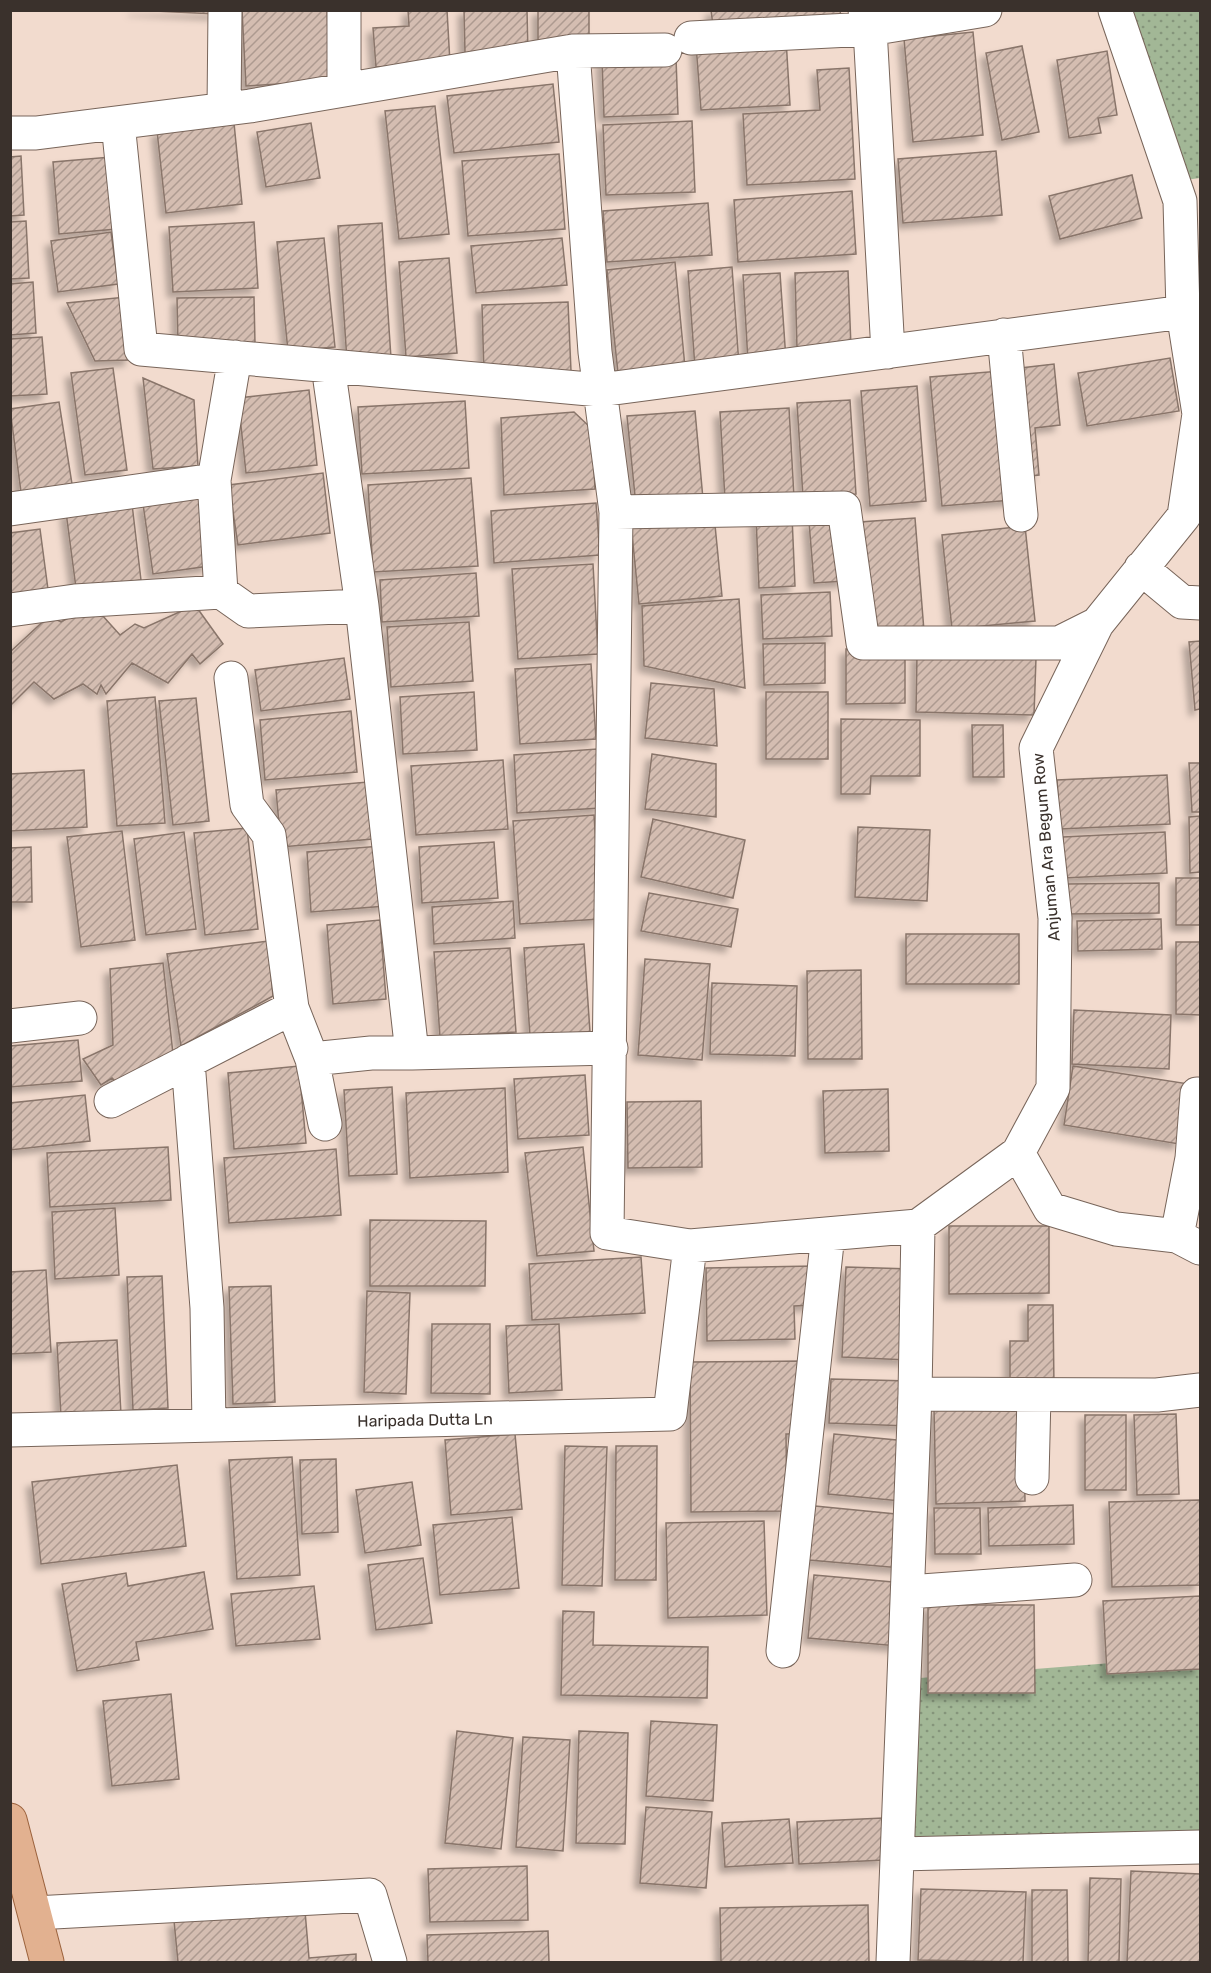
<svg xmlns="http://www.w3.org/2000/svg" width="1211" height="1973" font-family="Rubik,sans-serif">
	<style>
		.park { fill: url(#park-dots) }
		.building { fill: url(#building-hatch); stroke: #89756a; stroke-width: 1.5; filter: url(#shadow) }
		.lines { fill: none; stroke-linecap: round; stroke-linejoin: round }
		.minor-casing { stroke: #78655a; stroke-width: 35 }
		.major-casing { stroke: #9b623d; stroke-width: 35 }
		.minor { stroke: #fff; stroke-width: 33 }
		.major { stroke: #e2b190; stroke-width: 33 }
		.labels { text-anchor: middle; dominant-baseline: central; stroke-width: 4.5; stroke-linejoin: round; paint-order: stroke }
		.street-label { font-size: 16px; fill: #3a312c; stroke: #fff }
	</style>
	<defs>
		<pattern id="park-dots" width="8" height="8" patternUnits="userSpaceOnUse" patternTransform="scale(1.5)"><rect width="8" height="8" fill="#a2b796"/><path d="M2 2h.1M6 6h.1" fill="none" stroke="#85957b" stroke-width="1.8" stroke-linecap="round"/></pattern>
		<pattern id="building-hatch" width="6" height="6" patternUnits="userSpaceOnUse" patternTransform="scale(1.5)"><rect width="6" height="6" fill="#d4bdb1"/><path d="M-1 1l2-2M0 6l6-6M5 7l2-2" fill="none" stroke="#ad9a90"/></pattern>
		<filter id="shadow"><feDropShadow dx="-5.5" dy="5.5" stdDeviation="3" flood-color="#0004"/></filter>
	</defs>
	<rect width="100%" height="100%" fill="#f2dbce"/>
	<path class="park" d="M 1125,11 L 1200,11 L 1200,178 L 1185,180 Z
		M 1200,1656 L 1200,1837 L 907,1844 L 920,1678 Z"/>
	<path class="building" d="M 133,10 L 216,10 L 216,14 Z
		M 242,10 L 327,10 L 330,81 L 246,86 Z
		M 408,10 L 447,10 L 450,63 L 376,67 L 373,28 L 409,26 Z
		M 464,10 L 527,10 L 528,52 L 465,53 Z
		M 538,10 L 589,10 L 589,41 L 538,41 Z
		M 711,10 L 840,10 L 841,18 L 714,34 Z
		M 973,32 L 983,135 L 913,142 L 904,39 Z
		M 786,39 L 790,105 L 701,110 L 696,45 Z
		M 1022,46 L 1039,132 L 1002,140 L 986,53 Z
		M 1107,51 L 1117,115 L 1098,118 L 1101,133 L 1069,138 L 1057,60 Z
		M 676,58 L 678,114 L 604,117 L 602,60 Z
		M 849,68 L 855,179 L 747,185 L 743,114 L 820,110 L 817,70 Z
		M 553,84 L 559,142 L 454,153 L 447,96 Z
		M 435,106 L 449,234 L 399,239 L 385,111 Z
		M 692,121 L 695,192 L 606,195 L 603,125 Z
		M 234,123 L 242,204 L 166,213 L 157,131 Z
		M 311,123 L 320,178 L 266,187 L 257,132 Z
		M 996,151 L 1002,215 L 903,223 L 898,159 Z
		M 559,154 L 565,229 L 468,236 L 462,161 Z
		M 21,156 L 24,215 L 10,216 L 10,157 Z
		M 111,157 L 117,229 L 59,234 L 53,162 Z
		M 1132,175 L 1142,218 L 1060,239 L 1049,196 Z
		M 852,191 L 856,254 L 738,262 L 734,200 Z
		M 708,203 L 712,255 L 607,262 L 603,211 Z
		M 26,221 L 29,278 L 10,279 L 10,222 Z
		M 254,222 L 258,288 L 173,292 L 169,227 Z
		M 382,223 L 391,358 L 347,361 L 338,226 Z
		M 111,232 L 118,284 L 58,292 L 51,241 Z
		M 324,238 L 335,347 L 288,351 L 277,242 Z
		M 562,238 L 567,285 L 476,293 L 471,246 Z
		M 449,258 L 457,353 L 406,357 L 399,262 Z
		M 675,262 L 685,367 L 618,373 L 607,270 Z
		M 732,267 L 739,365 L 695,368 L 688,271 Z
		M 848,271 L 851,347 L 797,349 L 795,273 Z
		M 780,273 L 786,360 L 748,362 L 743,275 Z
		M 33,282 L 36,333 L 10,335 L 10,284 Z
		M 126,297 L 130,360 L 95,361 L 67,303 Z
		M 254,297 L 255,344 L 178,345 L 177,298 Z
		M 568,302 L 571,371 L 484,375 L 482,305 Z
		M 42,337 L 47,394 L 10,396 L 10,339 Z
		M 1170,358 L 1179,411 L 1087,426 L 1078,373 Z
		M 1054,364 L 1060,425 L 1035,428 L 1039,475 L 1023,477 L 1012,369 Z
		M 113,368 L 127,470 L 85,475 L 71,373 Z
		M 1000,371 L 1012,500 L 942,506 L 930,377 Z
		M 143,378 L 194,400 L 198,466 L 153,469 Z
		M 917,386 L 926,501 L 870,506 L 861,391 Z
		M 309,390 L 317,465 L 246,473 L 238,398 Z
		M 850,400 L 856,494 L 803,497 L 797,403 Z
		M 465,401 L 469,468 L 362,474 L 358,407 Z
		M 59,402 L 72,484 L 21,492 L 10,409 Z
		M 789,408 L 794,497 L 725,500 L 720,412 Z
		M 695,411 L 703,499 L 636,506 L 627,416 Z
		M 574,412 L 592,429 L 595,489 L 504,495 L 501,418 Z
		M 323,473 L 330,533 L 238,545 L 229,485 Z
		M 471,478 L 478,566 L 373,572 L 368,485 Z
		M 200,497 L 209,566 L 153,574 L 143,504 Z
		M 596,503 L 600,555 L 494,563 L 491,511 Z
		M 132,504 L 141,580 L 76,588 L 66,512 Z
		M 714,515 L 722,596 L 639,604 L 631,524 Z
		M 792,516 L 795,586 L 759,588 L 756,517 Z
		M 915,518 L 924,631 L 869,635 L 860,522 Z
		M 840,520 L 845,581 L 814,583 L 809,522 Z
		M 1025,526 L 1035,621 L 952,629 L 942,535 Z
		M 40,529 L 49,597 L 10,602 L 10,533 Z
		M 593,564 L 598,654 L 518,659 L 512,569 Z
		M 476,573 L 479,616 L 382,622 L 380,580 Z
		M 830,592 L 832,636 L 763,639 L 761,595 Z
		M 739,599 L 745,688 L 644,666 L 642,606 Z
		M 93,605 L 120,635 L 135,624 L 144,628 L 195,605 L 223,644 L 200,664 L 192,654 L 168,683 L 132,663 L 106,694 L 101,685 L 97,694 L 83,684 L 54,699 L 34,682 L 10,706 L 10,652 L 49,616 L 61,622 Z
		M 469,622 L 473,681 L 391,687 L 387,627 Z
		M 1200,641 L 1200,709 L 1195,710 L 1189,642 Z
		M 825,643 L 825,683 L 764,685 L 763,644 Z
		M 846,649 L 905,649 L 905,703 L 846,704 Z
		M 917,654 L 1036,658 L 1034,715 L 916,712 Z
		M 344,658 L 350,699 L 261,711 L 255,670 Z
		M 591,664 L 596,739 L 520,744 L 515,669 Z
		M 651,683 L 714,689 L 717,746 L 645,738 Z
		M 474,692 L 477,750 L 403,754 L 400,697 Z
		M 766,692 L 828,692 L 828,759 L 766,759 Z
		M 155,697 L 165,823 L 117,826 L 107,701 Z
		M 196,698 L 209,821 L 173,825 L 159,701 Z
		M 351,711 L 357,772 L 265,780 L 260,720 Z
		M 841,719 L 920,720 L 920,776 L 871,776 L 870,794 L 841,794 Z
		M 972,725 L 1003,725 L 1004,777 L 973,777 Z
		M 597,749 L 601,808 L 517,813 L 514,755 Z
		M 652,754 L 716,764 L 716,817 L 645,809 Z
		M 503,760 L 508,829 L 416,835 L 411,766 Z
		M 1189,763 L 1200,763 L 1200,812 L 1192,812 Z
		M 84,770 L 87,827 L 10,831 L 10,774 Z
		M 1167,775 L 1170,824 L 1060,829 L 1057,780 Z
		M 368,782 L 373,839 L 281,847 L 276,790 Z
		M 594,815 L 601,919 L 520,924 L 513,821 Z
		M 1200,816 L 1200,872 L 1190,873 L 1189,817 Z
		M 653,819 L 745,840 L 733,898 L 641,877 Z
		M 858,827 L 930,830 L 927,901 L 855,897 Z
		M 247,828 L 258,929 L 205,935 L 194,833 Z
		M 122,831 L 135,940 L 81,947 L 67,837 Z
		M 184,832 L 196,929 L 146,935 L 134,839 Z
		M 1165,832 L 1167,873 L 1064,878 L 1063,837 Z
		M 494,842 L 498,898 L 422,903 L 419,847 Z
		M 381,846 L 386,906 L 311,912 L 307,852 Z
		M 31,847 L 32,902 L 10,902 L 10,848 Z
		M 1176,878 L 1200,878 L 1200,925 L 1176,925 Z
		M 1159,883 L 1159,913 L 1067,914 L 1066,884 Z
		M 649,893 L 738,909 L 731,947 L 641,931 Z
		M 513,901 L 515,938 L 434,944 L 432,907 Z
		M 1161,919 L 1162,949 L 1078,951 L 1077,921 Z
		M 380,920 L 386,999 L 333,1004 L 327,925 Z
		M 906,934 L 1019,934 L 1019,984 L 906,984 Z
		M 268,941 L 273,996 L 181,1046 L 167,954 Z
		M 1176,942 L 1200,942 L 1200,1015 L 1176,1014 Z
		M 584,944 L 590,1032 L 530,1036 L 524,948 Z
		M 510,948 L 516,1032 L 440,1037 L 434,952 Z
		M 645,959 L 710,964 L 702,1060 L 638,1055 Z
		M 163,963 L 173,1054 L 123,1089 L 112,1078 L 101,1085 L 83,1059 L 113,1045 L 110,969 Z
		M 861,970 L 862,1059 L 808,1059 L 807,971 Z
		M 712,983 L 797,986 L 795,1056 L 710,1054 Z
		M 1074,1010 L 1171,1015 L 1169,1069 L 1072,1064 Z
		M 78,1040 L 82,1081 L 10,1087 L 10,1046 Z
		M 299,1066 L 306,1143 L 234,1149 L 228,1073 Z
		M 1073,1066 L 1189,1084 L 1179,1144 L 1064,1125 Z
		M 585,1075 L 589,1135 L 518,1139 L 514,1079 Z
		M 392,1087 L 397,1174 L 349,1176 L 344,1090 Z
		M 505,1088 L 508,1172 L 410,1178 L 406,1093 Z
		M 888,1089 L 889,1151 L 825,1153 L 823,1091 Z
		M 85,1095 L 90,1141 L 10,1150 L 10,1103 Z
		M 701,1101 L 702,1167 L 628,1168 L 627,1102 Z
		M 168,1147 L 171,1200 L 50,1207 L 47,1153 Z
		M 583,1147 L 594,1251 L 537,1256 L 525,1153 Z
		M 336,1149 L 341,1215 L 229,1223 L 224,1158 Z
		M 115,1208 L 119,1275 L 55,1279 L 52,1212 Z
		M 370,1220 L 486,1221 L 485,1286 L 370,1286 Z
		M 949,1226 L 1049,1226 L 1049,1293 L 949,1294 Z
		M 641,1257 L 645,1313 L 532,1320 L 529,1264 Z
		M 815,1266 L 815,1305 L 794,1306 L 795,1339 L 707,1341 L 706,1268 Z
		M 846,1267 L 911,1269 L 908,1360 L 842,1357 Z
		M 46,1270 L 51,1352 L 10,1354 L 10,1272 Z
		M 162,1276 L 168,1408 L 133,1410 L 127,1277 Z
		M 271,1286 L 275,1402 L 233,1404 L 229,1287 Z
		M 367,1291 L 410,1293 L 406,1394 L 364,1392 Z
		M 1028,1305 L 1053,1305 L 1054,1388 L 1010,1388 L 1010,1341 L 1028,1341 Z
		M 432,1324 L 490,1324 L 490,1394 L 431,1393 Z
		M 559,1324 L 562,1390 L 509,1393 L 506,1326 Z
		M 117,1340 L 121,1414 L 61,1417 L 57,1343 Z
		M 803,1361 L 803,1434 L 786,1434 L 787,1511 L 691,1512 L 690,1362 Z
		M 831,1379 L 910,1381 L 908,1426 L 829,1423 Z
		M 1023,1406 L 1025,1501 L 936,1504 L 934,1409 Z
		M 1176,1414 L 1179,1494 L 1137,1495 L 1134,1415 Z
		M 1085,1415 L 1126,1415 L 1126,1490 L 1085,1490 Z
		M 515,1434 L 522,1509 L 451,1515 L 445,1440 Z
		M 834,1434 L 907,1441 L 901,1501 L 828,1494 Z
		M 565,1446 L 607,1447 L 602,1586 L 562,1585 Z
		M 616,1446 L 657,1446 L 656,1580 L 615,1580 Z
		M 292,1457 L 300,1575 L 237,1579 L 229,1460 Z
		M 336,1459 L 338,1532 L 302,1534 L 300,1460 Z
		M 177,1465 L 186,1546 L 41,1564 L 32,1482 Z
		M 412,1482 L 421,1545 L 365,1553 L 356,1490 Z
		M 1200,1500 L 1200,1585 L 1112,1587 L 1109,1502 Z
		M 1073,1505 L 1074,1544 L 989,1546 L 988,1508 Z
		M 815,1506 L 906,1515 L 901,1568 L 809,1560 Z
		M 934,1508 L 980,1508 L 981,1554 L 935,1554 Z
		M 512,1517 L 519,1588 L 440,1595 L 433,1525 Z
		M 764,1521 L 767,1615 L 668,1618 L 666,1523 Z
		M 423,1558 L 432,1623 L 376,1630 L 368,1565 Z
		M 204,1572 L 213,1629 L 136,1642 L 139,1660 L 77,1671 L 62,1584 L 126,1573 L 128,1586 Z
		M 814,1575 L 904,1583 L 898,1646 L 808,1638 Z
		M 314,1586 L 320,1639 L 236,1646 L 231,1594 Z
		M 1200,1596 L 1200,1669 L 1107,1674 L 1103,1601 Z
		M 928,1605 L 1034,1605 L 1035,1693 L 928,1693 Z
		M 563,1611 L 594,1612 L 593,1645 L 708,1647 L 707,1698 L 561,1695 Z
		M 171,1694 L 179,1779 L 112,1786 L 103,1701 Z
		M 651,1721 L 717,1725 L 713,1801 L 646,1796 Z
		M 457,1731 L 513,1738 L 501,1849 L 445,1843 Z
		M 579,1731 L 628,1733 L 625,1844 L 576,1843 Z
		M 523,1737 L 570,1740 L 563,1851 L 516,1847 Z
		M 646,1807 L 712,1812 L 706,1888 L 640,1883 Z
		M 883,1818 L 885,1860 L 799,1864 L 797,1822 Z
		M 789,1819 L 793,1863 L 725,1867 L 722,1823 Z
		M 527,1866 L 528,1920 L 430,1922 L 428,1869 Z
		M 1131,1871 L 1200,1874 L 1200,1962 L 1127,1962 Z
		M 1090,1878 L 1121,1879 L 1119,1962 L 1088,1962 Z
		M 921,1889 L 1026,1892 L 1023,1962 L 918,1960 Z
		M 1032,1890 L 1067,1890 L 1068,1962 L 1032,1962 Z
		M 868,1905 L 869,1962 L 721,1962 L 720,1908 Z
		M 305,1911 L 309,1958 L 356,1954 L 356,1962 L 178,1962 L 174,1921 Z
		M 548,1931 L 549,1962 L 428,1962 L 427,1935 Z"/>
	<g class="lines">
		<g class="minor-casing">
			<path id="minor" d="M 344,10 L 344,88
				M 865,10 L 870,29 L 888,352
				M 691,38 L 870,29 L 985,10
				M 573,51 L 595,352 L 616,512 L 607,1233 L 690,1246 L 918,1226 L 1018,1153 L 1053,1088 L 1055,918 L 1036,748 L 1097,624 L 1184,516 L 1199,414 L 1183,312 L 1180,201 L 1115,10
				M 224,109 L 225,10
				M 118,123 L 141,349 L 600,390 L 1183,312
				M 10,133 L 36,133 L 250,106 L 573,51 L 665,50
				M 1004,335 L 1021,515
				M 328,366 L 362,606 L 412,1053 L 611,1048
				M 214,480 L 221,592
				M 10,509 L 214,480 L 235,357
				M 616,512 L 844,508 L 863,643 L 1059,643 L 1097,624
				M 1141,568 L 1182,602 L 1200,603
				M 10,610 L 75,601 L 221,592 L 248,611 L 362,606
				M 231,678 L 247,805 L 269,835 L 292,1008 L 312,1059 L 325,1124
				M 10,1026 L 80,1018
				M 312,1059 L 371,1053 L 412,1053
				M 188,1061 L 207,1308 L 209,1425
				M 111,1101 L 292,1008
				M 1018,1153 L 1050,1209 L 1116,1229 L 1177,1236 L 1200,1248
				M 1177,1236 L 1192,1158 L 1197,1094
				M 915,1394 L 1157,1395 L 1200,1390
				M 10,1430 L 670,1414 L 690,1246
				M 1032,1478 L 1034,1395
				M 908,1592 L 1075,1580
				M 783,1651 L 828,1234
				M 898,1854 L 1200,1847
				M 35,1913 L 370,1895 L 390,1962
				M 893,1962 L 915,1394 L 918,1226"/>
		</g>
		<g class="major-casing">
			<path id="major" d="M 10,1820 L 47,1962"/>
		</g>
		<use href="#minor" class="minor"/>
		<use href="#major" class="major"/>
	</g>
	<g class="labels">
		<g class="street-label">
			<text transform="translate(1046 847) rotate(-95)">Anjuman Ara Begum Row</text>
			<text transform="translate(425 1420) rotate(-1)">Haripada Dutta Ln</text>
		</g>
	</g>
	<rect width="1211" height="1973" fill="none" stroke="#3a312c" stroke-width="24"/>
</svg>
